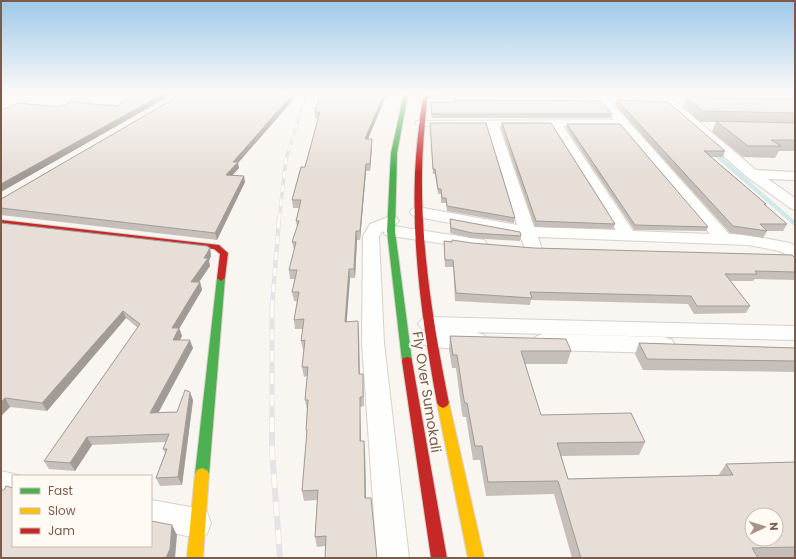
<svg xmlns="http://www.w3.org/2000/svg" width="796" height="559" font-family="Poppins,sans-serif">
	<style>
		.lines { fill: none; stroke-linecap: round; stroke-linejoin: round }
		.stream { fill: #d0e8ea; fill-rule: evenodd }
		.street-casing { stroke: #d7d1cb; stroke-width: 2 }
		.fast-casing { stroke: #d9d2cb; stroke-width: 2 }
		.slow-casing { stroke: #d9d2cb; stroke-width: 2 }
		.jam-casing { stroke: #d9d2cb; stroke-width: 2 }
		.street { fill: #fefefd; fill-rule: evenodd }
		.fast { fill: #4caf50; fill-rule: evenodd }
		.slow { fill: #ffc107; fill-rule: evenodd }
		.jam { fill: #c62828; fill-rule: evenodd }
		.rail-far4-casing { stroke: #e6e3e7; stroke-width: 3 }
		.rail-far3-casing { stroke: #e6e3e7; stroke-width: 3.5 }
		.rail-far2-casing { stroke: #e6e3e7; stroke-width: 4.5 }
		.rail-far1-casing { stroke: #e6e3e7; stroke-width: 5 }
		.rail-casing { stroke: #e6e3e7; stroke-width: 6 }
		.rail-far4 { stroke: #fffaf3; stroke-width: 2; stroke-dasharray: 5.5; stroke-linecap: butt }
		.rail-far3 { stroke: #fffaf3; stroke-width: 2.5; stroke-dasharray: 7; stroke-linecap: butt }
		.rail-far2 { stroke: #fffaf3; stroke-width: 3; stroke-dasharray: 8; stroke-linecap: butt }
		.rail-far1 { stroke: #fffaf3; stroke-width: 3.5; stroke-dasharray: 11; stroke-linecap: butt }
		.rail { stroke: #fffaf3; stroke-width: 4.5; stroke-dasharray: 14; stroke-linecap: butt }
		.wall { fill: #c6bfb9 }
		.shaded-wall { fill: #a19b96 }
		.building { fill: #e6ded7; stroke: #a19b96; fill-rule: evenodd }
		.labels { text-anchor: middle; dominant-baseline: central; stroke-width: 4; stroke-linejoin: round; paint-order: stroke }
		.near-street-label { font-size: 14px; fill: #7a5c4d; stroke: #fffaf3 }
	</style>
	<rect width="100%" height="100%" fill="#f9f5f0"/>
	<g class="lines">
		<path class="stream" d="M 649,94 L 663,106 L 663,108 L 661,108 L 644,94 Z
			M 711,151 L 715,151 L 795,221 L 795,226 L 793,225 L 711,153 Z"/>
		<g class="street-casing">
			<path id="street" d="M 593,94 L 604,94 L 729,234 L 748,235 L 790,243 L 795,246 L 795,258 L 779,251 L 748,245 L 538,237 L 542,249 L 539,253 L 533,254 L 527,253 L 520,236 L 418,217 L 412,215 L 410,212 L 412,209 L 418,207 L 517,225 L 487,126 L 421,126 L 415,123 L 417,121 L 614,120 L 600,103 L 425,101 L 421,100 L 420,98 L 421,96 L 595,97 ZM 499,126 L 551,126 L 616,230 L 534,227 ZM 563,126 L 620,126 L 710,234 L 633,231 Z
				M 654,94 L 666,94 L 756,170 L 795,172 L 795,180 L 768,179 L 795,198 L 795,210 L 790,208 L 747,177 Z
				M 391,216 L 397,218 L 399,221 L 393,226 L 478,239 L 484,240 L 487,244 L 484,248 L 478,249 L 385,235 L 383,231 L 379,236 L 384,343 L 409,558 L 377,558 L 362,343 L 363,236 L 370,224 Z
				M 429,317 L 795,326 L 795,340 L 429,331 L 422,329 L 418,324 L 422,319 Z
				M 430,331 L 476,332 L 484,335 L 487,340 L 484,345 C 468,350 438,349 422,344 L 419,339 L 422,334 Z
				M 543,334 L 664,337 L 672,340 L 675,345 L 672,350 L 664,353 L 543,350 L 535,347 L 532,342 L 535,337 Z
				M 1,471 L 22,476 L 13,476 L 13,499 L 1,497 Z
				M 151,500 L 196,508 L 207,512 L 211,523 L 207,534 L 196,538 L 151,528 Z"/>
		</g>
		<g class="fast-casing">
			<path id="fast" d="M 404,94 L 408,94 L 397,153 L 395,231 L 412,361 L 411,364 L 407,365 L 403,364 L 402,361 L 387,231 L 391,153 Z
				M 221,275 L 225,278 L 209,474 L 207,478 L 202,480 L 197,478 L 195,474 L 217,278 Z"/>
		</g>
		<g class="slow-casing">
			<path id="slow" d="M 443,398 L 447,400 L 449,403 L 484,558 L 468,558 L 437,403 L 439,400 Z
				M 202,468 L 207,470 L 209,474 L 203,558 L 187,558 L 195,474 L 197,470 Z"/>
		</g>
		<g class="jam-casing">
			<path id="jam" d="M 430,94 L 437,94 L 427,99 C 425,124 422,149 422,174 C 421,252 434,328 449,403 L 447,406 L 443,408 L 439,406 L 437,403 C 423,327 412,251 415,174 C 416,148 419,123 423,98 Z
				M 1,220 L 219,245 L 228,253 L 225,278 L 221,281 L 217,278 L 220,254 L 214,249 L 1,224 Z
				M 407,357 L 411,358 L 412,361 L 447,558 L 431,558 L 402,361 L 403,358 Z"/>
		</g>
		<use href="#street" class="street"/>
		<use href="#fast" class="fast"/>
		<use href="#slow" class="slow"/>
		<use href="#jam" class="jam"/>
		<g class="rail-far4-casing">
			<path id="rail-far4" d="M 289,150 L 306,94"/>
		</g>
		<g class="rail-far3-casing">
			<path id="rail-far3" d="M 279,220 L 286,159 L 289,149"/>
		</g>
		<g class="rail-far2-casing">
			<path id="rail-far2" d="M 272,308 L 279,219"/>
		</g>
		<g class="rail-far1-casing">
			<path id="rail-far1" d="M 272,307 L 272,419"/>
		</g>
		<g class="rail-casing">
			<path id="rail" d="M 272,418 L 272,450 L 280,558"/>
		</g>
		<use href="#rail-far4" class="rail-far4"/>
		<use href="#rail-far3" class="rail-far3"/>
		<use href="#rail-far2" class="rail-far2"/>
		<use href="#rail-far1" class="rail-far1"/>
		<use href="#rail" class="rail"/>
	</g>
	<path class="wall" d="M 320,94 L 387,94 L 368,139 L 372,139 L 372,146 L 370,171 L 366,171 L 360,240 L 357,240 L 355,278 L 350,278 L 346,322 L 359,331 L 359,374 L 363,374 L 364,406 L 360,407 L 361,441 L 365,451 L 366,498 L 325,546 L 317,547 L 315,537 L 317,500 L 304,501 L 302,491 L 307,436 L 306,430 L 307,410 L 305,400 L 307,376 L 304,377 L 302,367 L 304,350 L 303,350 L 301,341 L 303,329 L 295,329 L 294,320 L 297,301 L 294,301 L 292,292 L 295,279 L 290,279 L 289,270 L 294,250 L 292,242 L 297,227 L 296,221 L 299,208 L 293,208 L 292,200 L 305,167 L 318,119 L 315,118 L 315,112 Z
		M 686,97 L 795,99 L 795,151 L 779,151 L 775,158 L 743,157 L 712,132 L 716,122 L 700,122 L 683,107 Z
		M 455,100 L 612,114 L 611,118 L 432,118 L 431,111 L 431,107 L 455,102 Z
		M 617,100 L 725,151 L 723,157 L 711,157 L 766,204 L 766,206 L 787,224 L 783,231 L 767,231 L 763,238 L 730,233 L 615,105 Z
		M 292,101 L 238,163 L 239,168 L 233,175 L 245,182 L 217,240 L 1,215 L 1,198 Z
		M 430,123 L 515,218 L 514,223 L 447,211 L 446,203 L 441,203 L 441,194 L 438,194 L 435,174 L 433,174 Z
		M 502,123 L 615,224 L 613,229 L 535,227 L 501,128 Z
		M 567,124 L 708,227 L 706,231 L 634,230 L 566,128 Z
		M 450,219 L 521,236 L 520,241 L 471,238 L 450,233 Z
		M 1,223 L 210,248 L 211,256 L 209,261 L 210,266 L 199,282 L 200,282 L 202,290 L 179,328 L 182,336 L 180,340 L 193,348 L 158,413 L 177,412 L 193,400 L 182,485 L 160,486 L 156,478 L 165,453 L 163,449 L 166,442 L 92,445 L 75,471 L 49,469 L 44,461 L 138,328 L 126,318 L 47,411 L 10,407 L 1,416 Z
		M 444,241 L 534,248 L 795,258 L 795,280 L 755,279 L 753,281 L 731,281 L 750,306 L 746,313 L 694,314 L 688,304 L 531,300 L 530,305 L 455,301 L 453,267 L 445,267 L 444,249 Z
		M 450,336 L 571,351 L 567,364 L 525,364 L 541,415 L 645,442 L 639,455 L 561,456 L 568,479 L 718,476 L 726,464 L 795,462 L 795,558 L 572,558 L 554,494 L 486,496 L 480,460 L 473,460 L 466,417 L 463,417 L 462,414 L 456,368 L 452,368 L 449,349 Z
		M 639,343 L 795,348 L 795,372 L 643,370 L 635,354 Z"/>
	<path class="shaded-wall" d="M 163,94 L 173,94 L 1,192 L 1,184 Z
		M 384,94 L 387,94 L 365,146 L 365,139 Z
		M 292,95 L 292,101 L 238,163 L 239,168 L 227,181 L 226,175 L 233,162 Z
		M 372,139 L 372,146 L 370,171 L 370,164 Z
		M 366,164 L 366,171 L 360,240 L 360,231 Z
		M 244,176 L 245,182 L 217,240 L 215,233 Z
		M 356,231 L 357,240 L 355,278 L 354,269 Z
		M 210,248 L 211,256 L 209,261 L 210,266 L 194,289 L 191,282 Z
		M 349,269 L 350,278 L 346,331 L 345,322 Z
		M 200,282 L 202,290 L 175,336 L 172,328 Z
		M 123,311 L 126,318 L 47,411 L 42,403 Z
		M 358,321 L 359,331 L 360,384 L 359,374 Z
		M 179,328 L 182,336 L 175,348 L 173,340 Z
		M 190,340 L 193,348 L 154,421 L 150,413 Z
		M 190,392 L 193,400 L 182,485 L 178,477 Z
		M 360,397 L 360,407 L 361,451 L 360,441 Z
		M 5,398 L 10,407 L 1,416 L 1,402 Z
		M 87,437 L 92,445 L 75,471 L 70,463 Z
		M 364,441 L 365,451 L 366,508 L 365,498 Z
		M 172,525 L 177,535 L 175,558 L 166,558 Z"/>
	<path class="building" d="M 136,94 L 163,94 L 1,184 L 1,110 L 19,103 L 59,107 L 70,102 L 117,106 Z
		M 182,94 L 268,94 L 292,95 L 233,162 L 238,162 L 226,175 L 244,176 L 215,233 L 1,208 L 1,198 L 3,198 Z
		M 320,94 L 384,94 L 365,139 L 372,139 L 370,164 L 366,164 L 360,231 L 356,231 L 354,269 L 349,269 L 345,322 L 358,321 L 359,374 L 363,374 L 363,397 L 360,397 L 360,441 L 364,441 L 365,498 L 371,498 L 377,558 L 325,558 L 326,536 L 315,537 L 318,490 L 302,491 L 307,430 L 306,430 L 308,400 L 305,400 L 308,367 L 302,367 L 305,340 L 301,341 L 304,319 L 294,320 L 299,292 L 292,292 L 297,270 L 289,270 L 296,242 L 292,242 L 299,221 L 296,221 L 301,200 L 292,200 L 301,167 L 305,167 L 320,112 L 315,112 Z
		M 686,97 L 795,99 L 795,113 L 703,111 Z
		M 455,100 L 601,101 L 612,114 L 432,114 L 431,107 L 432,102 L 456,102 Z
		M 617,100 L 668,102 L 725,151 L 704,151 L 766,204 L 764,204 L 787,224 L 760,224 L 767,231 L 733,226 Z
		M 716,121 L 795,123 L 795,140 L 771,140 L 781,146 L 748,146 Z
		M 430,123 L 486,123 L 515,218 L 447,206 L 446,198 L 442,198 L 441,189 L 438,189 L 435,169 L 433,169 Z
		M 502,123 L 551,123 L 615,224 L 536,221 Z
		M 567,124 L 620,124 L 708,227 L 635,225 Z
		M 450,219 L 520,232 L 521,236 L 472,233 L 451,228 Z
		M 1,223 L 207,246 L 210,248 L 204,258 L 208,258 L 191,282 L 200,282 L 172,328 L 179,328 L 173,340 L 190,340 L 150,413 L 177,412 L 185,390 L 190,392 L 178,477 L 156,478 L 167,449 L 163,449 L 169,434 L 87,437 L 70,463 L 44,461 L 140,324 L 123,311 L 42,403 L 5,398 L 1,402 Z
		M 452,240 L 472,243 L 534,248 L 792,255 L 795,258 L 795,272 L 755,271 L 757,274 L 725,274 L 750,306 L 697,306 L 691,296 L 530,292 L 532,298 L 456,293 L 453,260 L 445,260 L 444,241 L 452,242 Z
		M 450,336 L 566,339 L 571,351 L 521,351 L 541,415 L 631,413 L 645,442 L 557,443 L 568,479 L 733,475 L 726,464 L 795,462 L 795,547 L 752,548 L 758,558 L 581,558 L 558,481 L 488,482 L 482,446 L 475,446 L 467,403 L 465,403 L 464,400 L 457,355 L 453,355 ZM 752,515 L 776,515 L 776,539 L 752,539 Z
		M 639,343 L 795,348 L 795,361 L 647,359 Z
		M 6,486 L 13,488 L 13,546 L 151,546 L 151,521 L 172,525 L 170,549 L 166,558 L 1,558 L 1,490 L 4,490 Z"/>
	<linearGradient id="sky" x2="0" y2="1"><stop stop-color="#9ec9e9"/><stop offset="0.54" stop-color="#fcfaf8"/><stop offset="1" stop-color="#fcfaf8" stop-opacity="0"/></linearGradient>
	<rect width="796" height="173" fill="url(#sky)"/>
	<g class="labels">
		<g class="near-street-label">
			<text transform="translate(427 392) rotate(81)">Fly Over Sumokali</text>
		</g>
	</g>
	<rect width="796" height="559" fill="none" stroke="#7a5c4d" stroke-width="4"/>
	<rect x="12" y="475" width="140" height="72" fill="#fffaf3" stroke="#cabbb1"/>
	<rect x="20" y="488" width="20" height="6" fill="#4caf50" stroke="#cabbb1"/>
	<text x="48" y="495" font-size="12" fill="#7a5c4d">Fast</text>
	<rect x="20" y="508" width="20" height="6" fill="#ffc107" stroke="#cabbb1"/>
	<text x="48" y="515" font-size="12" fill="#7a5c4d">Slow</text>
	<rect x="20" y="528" width="20" height="6" fill="#c62828" stroke="#cabbb1"/>
	<text x="48" y="535" font-size="12" fill="#7a5c4d">Jam</text>
	<g transform="translate(764 527) rotate(86)"><circle r="19" fill="#fffaf3" stroke="#cabbb1"/>
	<path d="M0-3L7 15L0 10L-7 15Z" fill="#a69286"/>
	<text y="-6" font-size="11" font-weight="bold" text-anchor="middle" fill="#7a5c4d">N</text>
	</g>
</svg>
